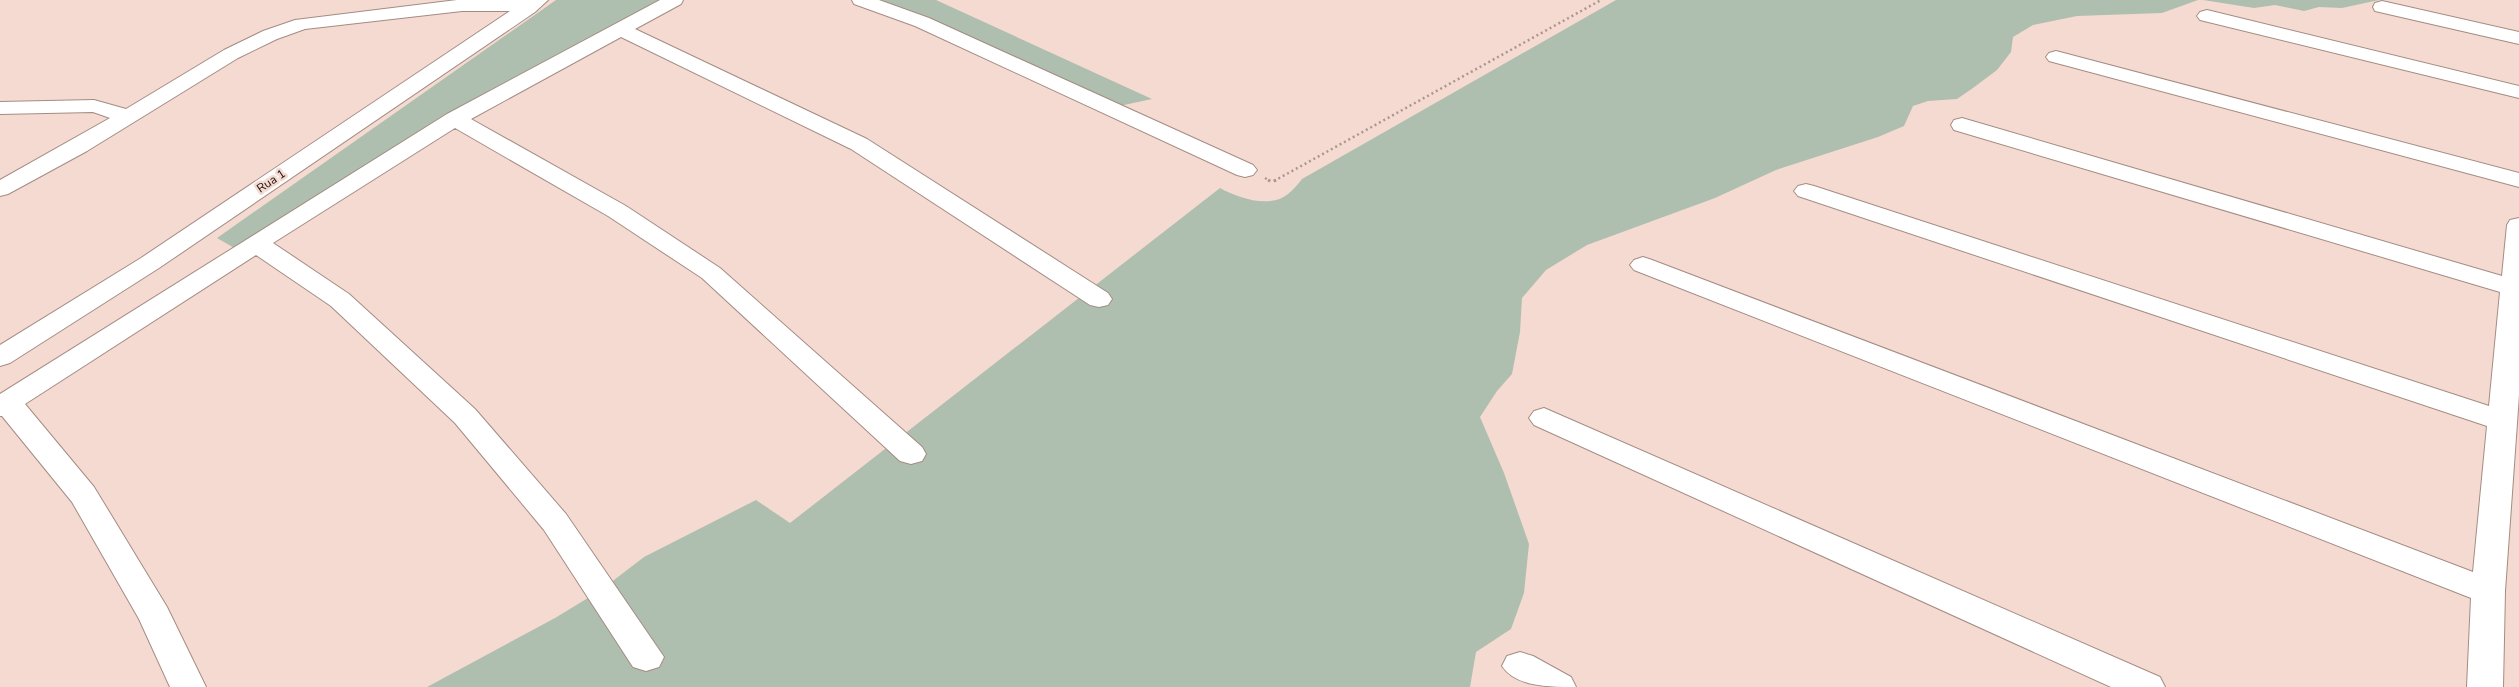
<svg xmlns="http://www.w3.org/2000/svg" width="2519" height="687" font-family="'Nunito Sans',sans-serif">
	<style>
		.green { fill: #afbfaf }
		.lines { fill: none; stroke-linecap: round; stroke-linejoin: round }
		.minor-casing { stroke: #a48c83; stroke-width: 2 }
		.path-far1 { stroke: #ab9690; stroke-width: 2.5; stroke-dasharray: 2 3; stroke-linecap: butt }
		.path { stroke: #ab9690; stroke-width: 3; stroke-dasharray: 2.5 4; stroke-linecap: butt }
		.minor { fill: #fff; fill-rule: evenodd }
		.labels { text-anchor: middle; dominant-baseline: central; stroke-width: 5; stroke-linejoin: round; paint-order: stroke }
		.street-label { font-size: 12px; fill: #1d1411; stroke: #f5dad1 }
	</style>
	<rect width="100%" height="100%" fill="#f5dad1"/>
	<path class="green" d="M 556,0 L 671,0 L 494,88 L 236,249 L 217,238 Z
		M 860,0 L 936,0 L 1152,99 L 1110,108 Z
		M 1616,0 L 2198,0 L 2162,13 L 2077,16 L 2033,25 L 2013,37 L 2011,52 L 1997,70 L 1973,88 L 1957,99 L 1928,101 L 1913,106 L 1904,126 L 1878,137 L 1776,170 L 1715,198 L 1587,245 L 1546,270 L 1522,298 L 1520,332 L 1512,374 L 1497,391 L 1480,417 L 1504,473 L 1529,544 L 1524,593 L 1511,629 L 1476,652 L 1470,687 L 427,687 L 555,618 L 601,590 L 644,557 L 756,500 L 790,523 L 1220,188 C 1238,198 1270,209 1288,194 C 1293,190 1298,184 1302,179 Z
		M 2203,0 L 2379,0 L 2342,8 L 2319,7 L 2304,11 L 2275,5 L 2254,8 Z"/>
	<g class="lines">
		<g class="minor-casing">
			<path id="minor" d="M 457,0 L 548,0 L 535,12 L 159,268 L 10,363 L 0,366 L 0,345 L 141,258 L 510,11 L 462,11 L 305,29 L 277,39 L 238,58 L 87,151 L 8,194 L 0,196 L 0,180 L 110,118 L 93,112 L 0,114 L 0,102 L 94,100 L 126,109 L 224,50 L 263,31 L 295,20 Z
				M 660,0 L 683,0 L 681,4 L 635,29 L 867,139 L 1108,293 L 1112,299 L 1108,305 L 1099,307 L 1090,305 L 851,149 L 621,37 L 471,119 L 626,206 L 720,268 L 922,447 L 926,454 L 922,461 L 911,464 L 900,461 L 702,278 L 608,216 L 455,128 L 273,243 L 349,294 L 475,409 L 566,514 L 664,657 L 659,667 L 646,671 L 633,667 L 544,530 L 455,423 L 331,306 L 256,255 L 25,404 L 94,487 L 167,607 L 206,687 L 170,687 L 139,619 L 72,502 L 2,416 L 0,416 L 0,394 L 447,114 Z
				M 852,0 L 879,0 L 929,18 L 1253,165 L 1257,170 L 1253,175 L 1245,177 L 1237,175 L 915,26 L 854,4 Z
				M 2382,1 L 2519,32 L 2519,44 L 2375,11 L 2373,7 L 2375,3 Z
				M 2207,10 L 2519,86 L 2519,98 L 2200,20 L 2197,16 L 2200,12 Z
				M 2056,51 L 2519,173 L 2519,187 L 2049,61 L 2046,57 L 2049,53 Z
				M 1962,118 L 2502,276 L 2507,225 L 2510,220 L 2519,218 L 2519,395 L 2505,591 L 2503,687 L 2467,687 L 2471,598 L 1634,270 L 1630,265 L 1634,260 L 1643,257 L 1652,260 L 2473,572 L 2487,426 L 1798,196 L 1794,191 L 1798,186 L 1806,184 L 1814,186 L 2489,406 L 2500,292 L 1954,130 L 1951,125 L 1954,120 Z
				M 1544,408 L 2160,677 L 2165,687 L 2111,687 L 1534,425 L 1529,418 L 1534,411 Z
				M 1520,652 L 1533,656 L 1571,677 L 1576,687 C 1549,687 1516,687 1502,666 L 1507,656 Z"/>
		</g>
		<path class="path-far1" d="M 1265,178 L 1270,181
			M 1274,181 L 1601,0"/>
		<path class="path" d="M 1268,180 L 1272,182 L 1276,180"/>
		<use href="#minor" class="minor"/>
	</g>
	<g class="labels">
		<g class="street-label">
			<text transform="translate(271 181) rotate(-34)">Rua 1</text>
		</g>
	</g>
</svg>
